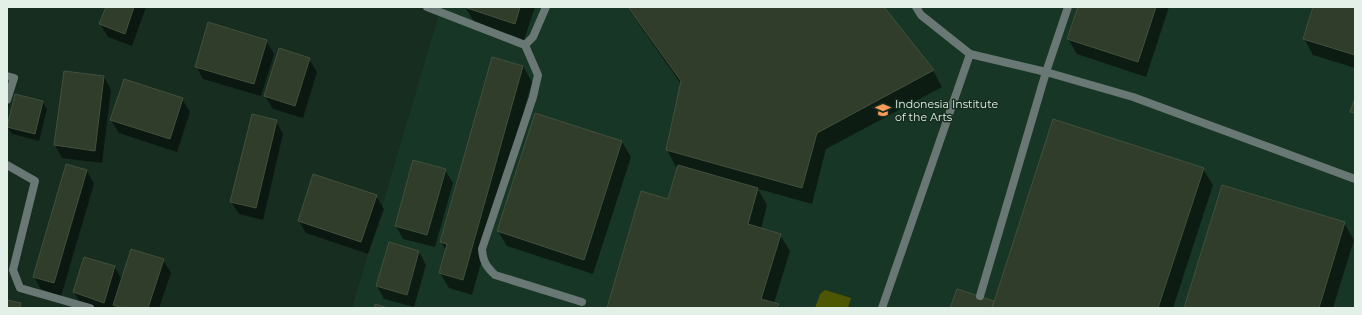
<svg xmlns="http://www.w3.org/2000/svg" width="1362" height="315" font-family="Montserrat,sans-serif">
	<style>
		.built { fill: #173625 }
		.green { fill: #4d5603 }
		.shadow { fill: #0007 }
		.building { fill: #2f3d2a; stroke: #42503c }
		.lines { fill: none; stroke-linecap: round; stroke-linejoin: round }
		.lane { stroke: #6a7875; stroke-width: 8 }
		.street { stroke: #6a7875; stroke-width: 8 }
		.labels { text-anchor: middle; dominant-baseline: central; stroke-width: 3; stroke-linejoin: round; paint-order: stroke }
		.poi-label { font-size: 11px; fill: #e2f0e7; stroke: #162d20; text-anchor: start }
	</style>
	<rect width="100%" height="100%" fill="#162d20"/>
	<path class="built" d="M 441,7 L 1355,7 L 1355,308 L 352,308 Z"/>
	<path class="green" d="M 825,290 L 851,298 L 848,308 L 815,308 L 820,294 Z"/>
	<path class="shadow" d="M 107,7 L 146,7 L 132,46 L 108,37 L 100,24 Z
		M 465,7 L 535,7 L 524,40 L 475,23 Z
		M 627,7 L 883,7 L 933,70 L 942,87 L 826,149 L 812,204 L 758,189 L 767,205 L 761,229 L 780,235 L 790,251 L 774,303 L 778,304 L 780,308 L 608,308 L 669,201 L 678,167 L 676,167 L 667,150 L 681,84 Z
		M 1079,7 L 1169,7 L 1146,77 L 1077,54 L 1068,39 Z
		M 1314,7 L 1355,7 L 1355,68 L 1313,55 L 1304,38 Z
		M 266,41 L 274,54 L 261,96 L 203,79 L 196,66 Z
		M 309,59 L 317,72 L 303,118 L 273,109 L 265,96 Z
		M 523,66 L 532,82 L 472,295 L 449,288 L 440,273 L 446,251 L 441,242 Z
		M 104,77 L 111,90 L 102,163 L 62,158 L 55,145 Z
		M 7,92 L 10,97 L 7,117 Z
		M 182,99 L 190,112 L 177,152 L 119,133 L 111,120 Z
		M 42,101 L 47,109 L 39,141 L 12,134 L 7,126 Z
		M 276,121 L 283,134 L 263,220 L 239,214 L 231,202 Z
		M 622,142 L 631,157 L 593,274 L 507,246 L 498,231 Z
		M 66,165 L 87,171 L 94,184 L 61,296 L 41,289 L 34,276 Z
		M 1203,169 L 1213,185 L 1173,308 L 951,308 L 957,290 L 995,302 Z
		M 445,170 L 453,183 L 435,247 L 403,239 L 396,226 Z
		M 376,196 L 384,209 L 368,254 L 306,233 L 299,221 Z
		M 1344,223 L 1354,240 L 1333,308 L 1185,308 Z
		M 419,252 L 426,265 L 414,307 L 384,299 L 377,286 Z
		M 163,260 L 171,273 L 159,308 L 116,308 L 114,305 L 113,308 L 90,308 L 81,305 L 74,292 L 115,267 L 122,280 Z"/>
	<path class="building" d="M 106,7 L 134,7 L 125,34 L 99,24 Z
		M 464,7 L 520,7 L 515,24 Z
		M 628,7 L 884,7 L 934,70 L 817,133 L 802,188 L 666,150 L 681,81 Z
		M 1078,7 L 1156,7 L 1138,62 L 1067,39 Z
		M 1313,7 L 1355,7 L 1355,55 L 1303,39 Z
		M 208,22 L 267,40 L 254,84 L 195,67 Z
		M 279,48 L 310,58 L 295,106 L 264,96 Z
		M 492,57 L 523,66 L 463,280 L 439,273 L 447,244 L 440,242 Z
		M 64,71 L 104,76 L 95,151 L 54,145 Z
		M 124,79 L 183,98 L 170,139 L 110,120 Z
		M 15,94 L 43,101 L 35,134 L 7,127 Z
		M 1355,98 L 1355,113 L 1350,112 Z
		M 535,113 L 622,141 L 584,260 L 497,231 Z
		M 252,114 L 277,120 L 256,208 L 230,202 Z
		M 1053,119 L 1204,168 L 1158,308 L 992,308 Z
		M 413,160 L 446,169 L 427,235 L 395,226 Z
		M 66,164 L 87,170 L 54,283 L 33,277 Z
		M 678,165 L 758,188 L 748,224 L 781,234 L 761,299 L 779,304 L 777,308 L 607,308 L 641,191 L 668,199 Z
		M 313,174 L 377,195 L 361,242 L 298,221 Z
		M 1222,185 L 1345,222 L 1319,308 L 1184,308 Z
		M 389,242 L 419,251 L 407,295 L 376,286 Z
		M 131,249 L 164,259 L 148,308 L 123,308 L 113,305 Z
		M 84,257 L 115,266 L 104,303 L 73,292 Z
		M 957,289 L 994,301 L 992,308 L 950,308 Z
		M 7,300 L 21,303 L 20,308 L 7,308 Z
		M 375,304 L 388,308 L 374,308 Z"/>
	<g class="lines">
		<path class="lane" d="M 546,7 L 533,37 L 525,45 L 538,75 L 533,97 L 482,249 C 483,262 486,266 495,275 L 582,302
			M 916,7 L 921,15 L 970,54 L 1046,72 L 1133,97 L 1355,179
			M 980,296 L 1046,72 L 1068,7
			M 882,308 L 970,54"/>
		<path class="street" d="M 427,7 L 525,45
			M 7,76 L 14,78 L 7,100
			M 7,165 L 35,181 L 13,270 L 20,288 L 90,308"/>
	</g>
	<defs>
		<g id="university-bare" transform="scale(1.2)"><path d="M0-5L7-2L0 1L-7-2ZM-4 1L0 2.5L4 1V4Q0 6-4 4Z" fill="#fe9b58" stroke="#162d20" stroke-width="2.5" paint-order="stroke"/></g>
	</defs>
	<g fill-rule="evenodd">
		<use href="#university-bare" x="883" y="110"/>
	</g>
	<g class="labels">
		<g class="poi-label">
			<text x="895" y="104">Indonesia Institute<tspan x="895" dy="13">of the Arts</tspan></text>
		</g>
	</g>
	<rect width="1362" height="315" fill="none" stroke="#e2f0e7" stroke-width="16"/>
</svg>
